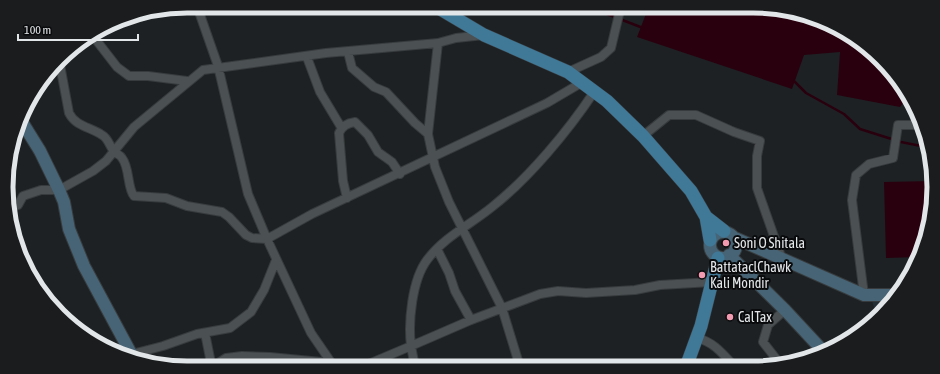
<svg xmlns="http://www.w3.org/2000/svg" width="940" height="374" font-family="'Asap Condensed',sans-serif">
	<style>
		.built { fill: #232d34 }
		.water { fill: #29000e }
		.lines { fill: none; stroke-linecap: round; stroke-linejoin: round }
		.stream { stroke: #29000e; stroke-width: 2.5 }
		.street-casing { stroke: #373b3d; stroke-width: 10 }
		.secondary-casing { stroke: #373b3d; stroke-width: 14 }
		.primary-casing { stroke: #373b3d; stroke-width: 14 }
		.street { stroke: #4b5053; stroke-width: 8 }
		.secondary { stroke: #466475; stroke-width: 12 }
		.primary { stroke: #407897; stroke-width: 13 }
		.poi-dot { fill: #f29ab0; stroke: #090a0c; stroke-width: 1.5 }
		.labels { text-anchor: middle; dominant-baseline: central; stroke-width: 4; stroke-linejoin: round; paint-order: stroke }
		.poi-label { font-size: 14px; fill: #e3e6e8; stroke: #090a0c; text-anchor: start }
		.rim { fill: none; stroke: #e3e6e8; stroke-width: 5 }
	</style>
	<rect width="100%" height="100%" fill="#1d2124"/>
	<path class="built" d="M 892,300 L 877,317 L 872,301 Z"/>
	<path class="water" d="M 649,6 L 753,6 L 811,16 L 872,51 L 908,97 L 900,107 L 837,95 L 840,52 L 804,55 L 792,89 L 637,37 Z
		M 933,181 L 924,245 L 919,257 L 886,258 L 884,182 Z"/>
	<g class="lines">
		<path class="stream" d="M 591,6 L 594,9 L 643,28
			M 794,81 L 806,93 L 844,114 L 860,129 L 901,142 L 926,147"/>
		<g class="street-casing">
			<path id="street" d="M 197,6 L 218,66 L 248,194 L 267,239 L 311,333 L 335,368
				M 93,36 L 117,67 L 129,76 L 148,76 L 187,81
				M 438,43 L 428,134 L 435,167 L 449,202 L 502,308 L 520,367
				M 348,52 L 352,68 L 374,87 L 386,92 L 415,123 L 428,134
				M 308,60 L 320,92 L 341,127
				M 60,65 L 69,113 C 76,127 91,127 102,135 C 108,138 109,145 113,150 C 115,154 120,154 122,158 C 130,168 127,188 134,196 L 166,198 L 187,206 L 222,212 L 229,217 L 246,235 L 252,238 L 267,239 L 312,214 L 547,103 L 581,83
				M 568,72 L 601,57 L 611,48 L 621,6
				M 643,136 L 669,115 L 696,115 L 734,132 L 760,141 L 757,156 L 757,188 L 782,259
				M 347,198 L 343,181 L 339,133 C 342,126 347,123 355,122 L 368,135 L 378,152 L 392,162 L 400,174
				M 9,208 L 18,205 L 23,196 L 41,190 L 59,190 L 93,171 L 106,161 L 134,127 L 203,70 L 326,53 L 438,43 L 456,38 L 484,35
				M 437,249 L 449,273 L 455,291 L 471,320
				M 864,295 L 852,200 L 856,175 L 869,164 L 893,158 L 898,125 L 920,125
				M 205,333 L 212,368
				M 697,338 C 714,342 723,354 735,367
				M 132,354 L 163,346 L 197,334 L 230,328 L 251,312 L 264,290 L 276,260
				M 781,365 L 763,342 L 768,325 L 785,310
				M 212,367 L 226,358 L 242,356 L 270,357 L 332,363
				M 415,367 L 411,346 L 471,320 L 540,294 L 558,291 L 586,293 L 635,290 L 660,285 L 712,282
				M 592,367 L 599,365 L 604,367
				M 359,368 L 411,346 C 408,322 412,280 427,260 C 444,237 470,225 492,207 C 529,178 568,131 594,92"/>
		</g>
		<g class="secondary-casing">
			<path id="secondary" d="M 22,122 L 40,151 L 59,190 L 64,202 L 69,229 L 84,266 L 134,359
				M710 245a13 13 0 1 1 26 0a13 13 0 1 1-26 0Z
				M 735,238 L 864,295 L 897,295
				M 729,255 L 785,310 L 824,352"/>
		</g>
		<g class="primary-casing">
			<path id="primary" d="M 435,6 L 484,35 L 568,72 L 607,101 L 643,136 L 691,191 L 706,217 L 710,240
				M 706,217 L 724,231
				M 686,367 L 701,326 L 718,258"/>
		</g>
		<use href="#street" class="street"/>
		<use href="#secondary" class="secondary"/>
		<use href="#primary" class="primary"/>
	</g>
	<g class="poi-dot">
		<circle cx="726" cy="243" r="4"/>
		<circle cx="702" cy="275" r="4"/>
		<circle cx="730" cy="317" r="4"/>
	</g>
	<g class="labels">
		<g class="poi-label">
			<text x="734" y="243">Soni O Shitala</text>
			<text x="710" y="267">BattataclChawk<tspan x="710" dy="16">Kali Mondir</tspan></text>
			<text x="738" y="317">CalTax</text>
		</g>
	</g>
	<path d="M0 0H940V374H0ZM187 13H753A174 174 0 0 1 927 187V187A174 174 0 0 1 753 361H187A174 174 0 0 1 13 187V187A174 174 0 0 1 187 13Z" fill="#1a1c1e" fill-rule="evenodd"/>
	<path class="rim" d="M187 13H753A174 174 0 0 1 927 187V187A174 174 0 0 1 753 361H187A174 174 0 0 1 13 187V187A174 174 0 0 1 187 13Z"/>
	<path d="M18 34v6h120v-6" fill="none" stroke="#e3e6e8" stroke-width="2"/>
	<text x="24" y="34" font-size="12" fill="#e3e6e8" stroke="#090a0c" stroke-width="3" paint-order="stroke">100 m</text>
</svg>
